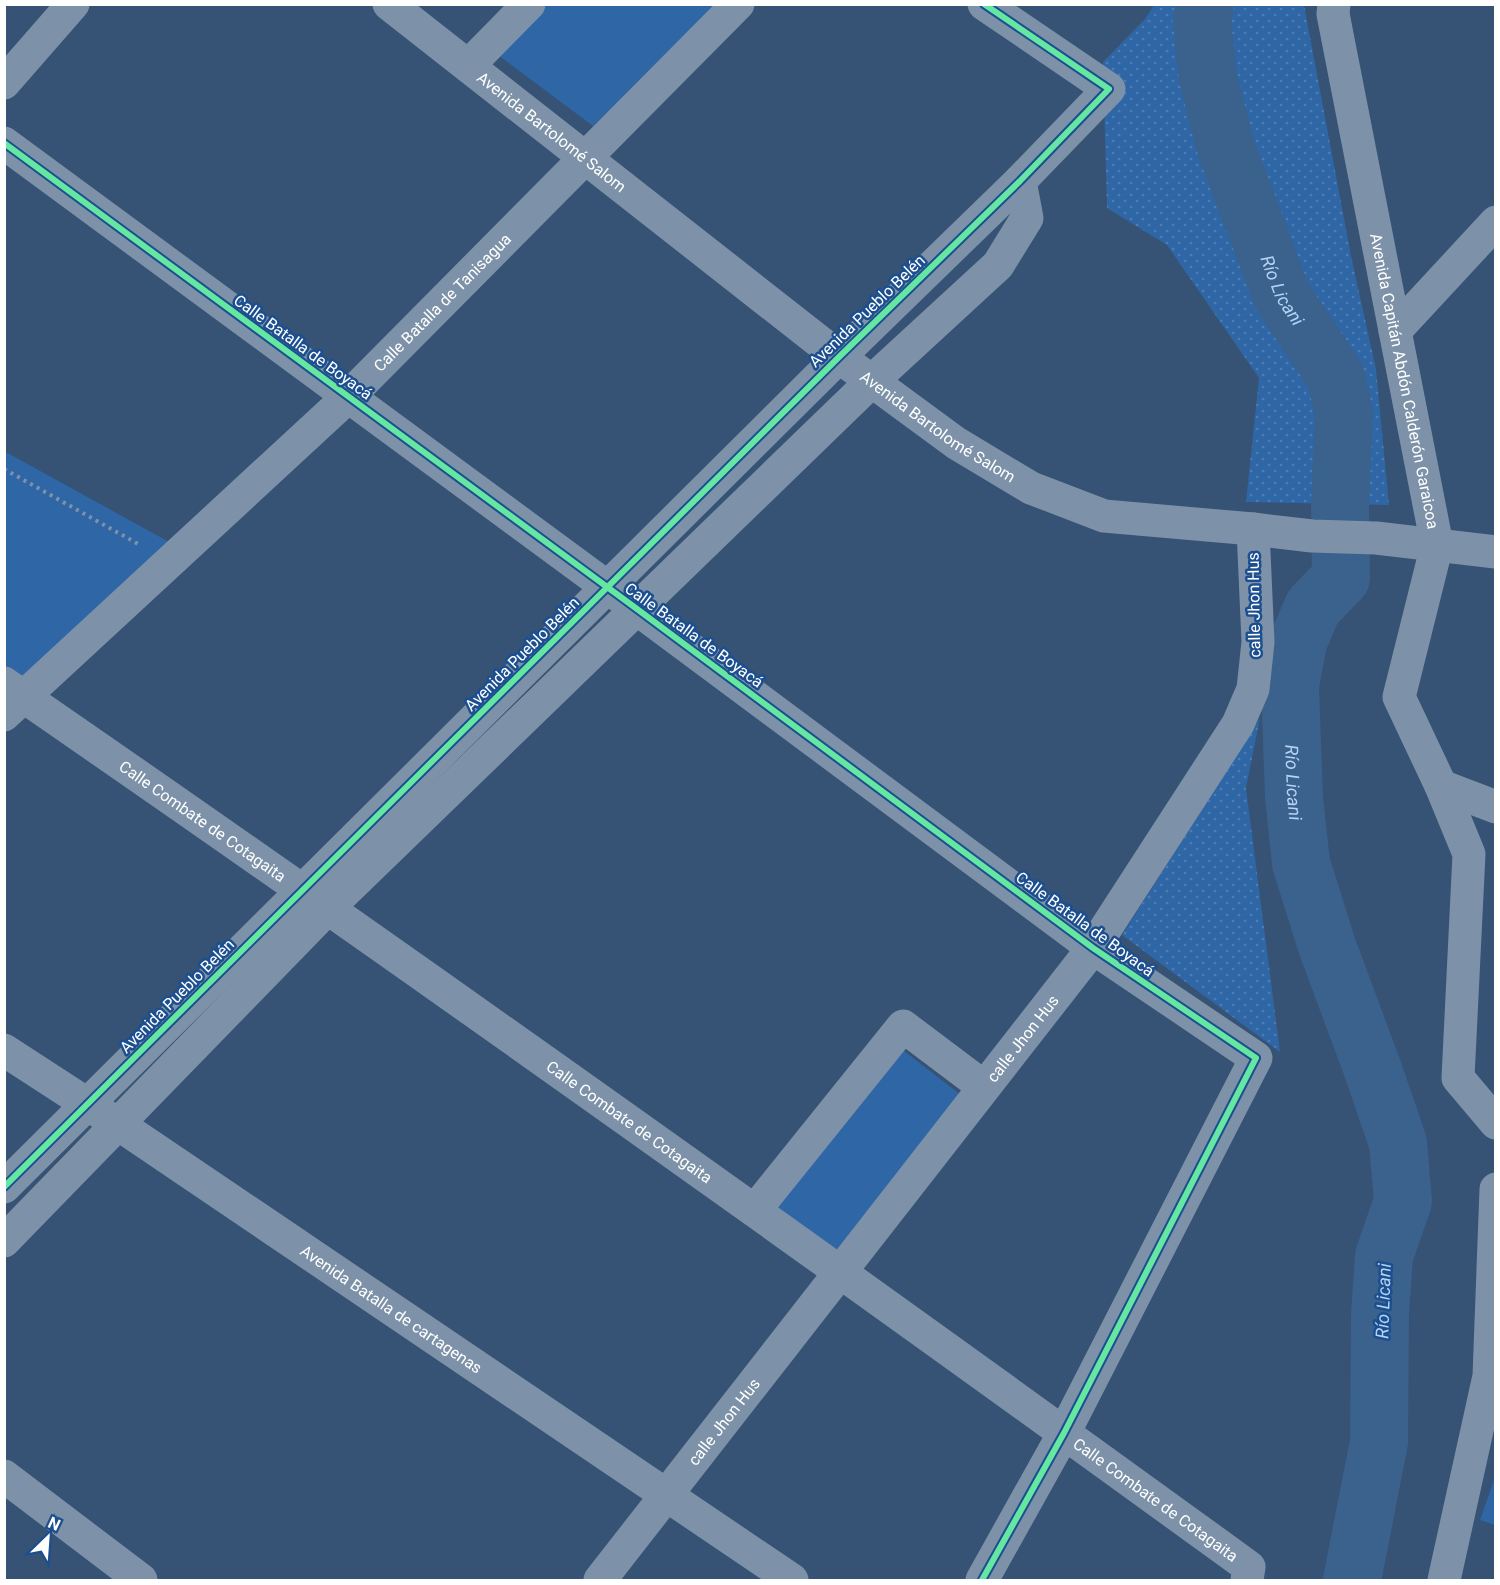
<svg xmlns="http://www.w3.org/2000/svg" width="1500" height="1585" font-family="Roboto,sans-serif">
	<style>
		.grass { fill: url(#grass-dots) }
		.park { fill: #2f66a5 }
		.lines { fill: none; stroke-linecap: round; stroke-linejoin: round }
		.river { stroke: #3b618d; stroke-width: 58 }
		.path { stroke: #7d92a8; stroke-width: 4; stroke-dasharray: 3 4.5; stroke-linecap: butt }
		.minor { stroke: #7d92a8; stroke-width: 33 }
		.cycleway-casing { stroke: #1b4f8f; stroke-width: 10 }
		.cycleway { stroke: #66e7a1; stroke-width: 6 }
		.labels { text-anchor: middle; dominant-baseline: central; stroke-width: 5; stroke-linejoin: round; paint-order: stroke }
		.street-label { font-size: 16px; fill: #fff; stroke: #1b4f8f }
		.water-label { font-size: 18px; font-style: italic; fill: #b5d3f5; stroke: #1b4f8f }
	</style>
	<defs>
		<pattern id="grass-dots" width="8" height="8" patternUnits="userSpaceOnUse" patternTransform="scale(1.5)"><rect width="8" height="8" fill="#2f66a5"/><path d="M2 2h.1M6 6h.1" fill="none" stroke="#4e7db2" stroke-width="1.8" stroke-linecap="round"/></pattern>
	</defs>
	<rect width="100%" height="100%" fill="#365274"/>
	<path class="grass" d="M 1154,5 L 1304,5 L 1351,256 L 1376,369 L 1389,505 L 1246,502 L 1259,378 L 1167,245 L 1107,208 L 1103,62 L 1145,19 Z
		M 1260,718 L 1246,788 L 1280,1052 L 1122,935 Z"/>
	<path class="park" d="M 547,5 L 715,5 L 627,92 L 609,113 L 607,112 L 593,126 L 498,55 Z
		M 4,451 L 171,543 L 20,679 L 5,668 Z
		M 899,1047 L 961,1095 L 838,1254 L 776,1206 Z
		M 1495,1477 L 1496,1525 L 1495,1525 L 1480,1520 Z"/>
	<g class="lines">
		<path class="river" id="s1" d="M 1205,4 L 1202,21 L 1208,78 L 1226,148 L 1282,296 L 1336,377 L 1344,414 L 1340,505 L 1341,578 L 1313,607 L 1298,642 L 1290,686 L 1294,797 L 1301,863 L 1327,946 L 1373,1070 L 1398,1143 L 1403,1201 L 1384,1256 L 1380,1314 L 1379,1442 L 1352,1580"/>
		<path class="path" d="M 4,469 L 140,545"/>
		<g class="minor">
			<path id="s2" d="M 389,4 L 839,357 L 956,443 L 1031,488 L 1104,516 L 1253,529 L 1312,536 L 1376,538 L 1496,552"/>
			<path id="s3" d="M 1334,4 L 1333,14 L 1437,545 L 1399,697 L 1441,786 L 1469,854 L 1458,1078 L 1496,1123"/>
			<path d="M 468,66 L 529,4"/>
			<path d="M 4,83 L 73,4"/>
			<path d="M 4,143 L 637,609 L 1093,948 L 1256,1058 L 1064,1433 L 982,1580"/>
			<path d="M 1395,331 L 1496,222"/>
			<path id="s4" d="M 4,683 C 423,972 837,1268 1249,1567 L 1247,1580"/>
			<path id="s5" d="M 4,715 L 348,397 L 738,4"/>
			<path d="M 1441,786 L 1496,807"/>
			<path id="s6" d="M 4,1050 L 118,1124 L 792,1580"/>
			<path d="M 4,1187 L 839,357 L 1020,181 L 1109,89 L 984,4"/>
			<path d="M 755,1210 L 903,1026 L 984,1087"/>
			<path d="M 4,1241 L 328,908 L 872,381 L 998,265 L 1027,218 L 1020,181"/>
			<path d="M 4,1476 L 141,1580"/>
			<path id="s7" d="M 600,1580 L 1093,948 L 1238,724 L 1253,689 L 1258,642 L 1253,529"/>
			<path d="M 1444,1580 L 1489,1376 L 1496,1189"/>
		</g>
		<g class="cycleway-casing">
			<path id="cycleway" d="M 4,143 L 637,609 L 1093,948 L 1256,1058 L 1064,1433 L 982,1580
				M 4,1187 L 839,357 L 1020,181 L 1109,89 L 984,4"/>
		</g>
		<use href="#cycleway" class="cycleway"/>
	</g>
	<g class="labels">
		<g class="street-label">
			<text stroke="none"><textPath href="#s2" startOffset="207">Avenida Bartolomé Salom</textPath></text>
			<text stroke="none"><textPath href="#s5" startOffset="602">Calle Batalla de Tanisagua</textPath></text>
			<text transform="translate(867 311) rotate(-44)">Avenida Pueblo Belén</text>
			<text transform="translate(303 347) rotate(36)">Calle Batalla de Boyacá</text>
			<text stroke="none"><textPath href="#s3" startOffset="384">Avenida Capitán Abdón Calderón Garaicoa</textPath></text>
			<text stroke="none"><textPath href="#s2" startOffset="693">Avenida Bartolomé Salom</textPath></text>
			<text transform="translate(1254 605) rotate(-91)">calle Jhon Hus</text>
			<text transform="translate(694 635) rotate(36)">Calle Batalla de Boyacá</text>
			<text transform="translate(522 654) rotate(-45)">Avenida Pueblo Belén</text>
			<text stroke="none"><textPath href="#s4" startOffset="242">Calle Combate de Cotagaita</textPath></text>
			<text transform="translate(1085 924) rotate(36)">Calle Batalla de Boyacá</text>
			<text transform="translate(177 996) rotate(-45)">Avenida Pueblo Belén</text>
			<text stroke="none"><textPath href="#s7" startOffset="687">calle Jhon Hus</textPath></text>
			<text stroke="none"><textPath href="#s4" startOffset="764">Calle Combate de Cotagaita</textPath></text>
			<text stroke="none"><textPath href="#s6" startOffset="466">Avenida Batalla de cartagenas</textPath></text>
			<text stroke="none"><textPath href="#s7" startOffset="201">calle Jhon Hus</textPath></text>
			<text stroke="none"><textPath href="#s4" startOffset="1412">Calle Combate de Cotagaita</textPath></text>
		</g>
		<g class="water-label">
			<text stroke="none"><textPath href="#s1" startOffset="300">Río Licani</textPath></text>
			<text stroke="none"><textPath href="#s1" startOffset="824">Río Licani</textPath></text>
			<text transform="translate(1383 1301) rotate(-88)">Río Licani</text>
		</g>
	</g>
	<rect width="1500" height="1585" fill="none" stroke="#ffffff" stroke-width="12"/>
	<g transform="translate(48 1537) rotate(25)" stroke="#1b4f8f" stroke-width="4.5" paint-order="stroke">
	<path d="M0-4.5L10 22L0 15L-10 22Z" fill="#ffffff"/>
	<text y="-9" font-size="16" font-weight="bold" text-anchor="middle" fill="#ffffff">N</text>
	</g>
</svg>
